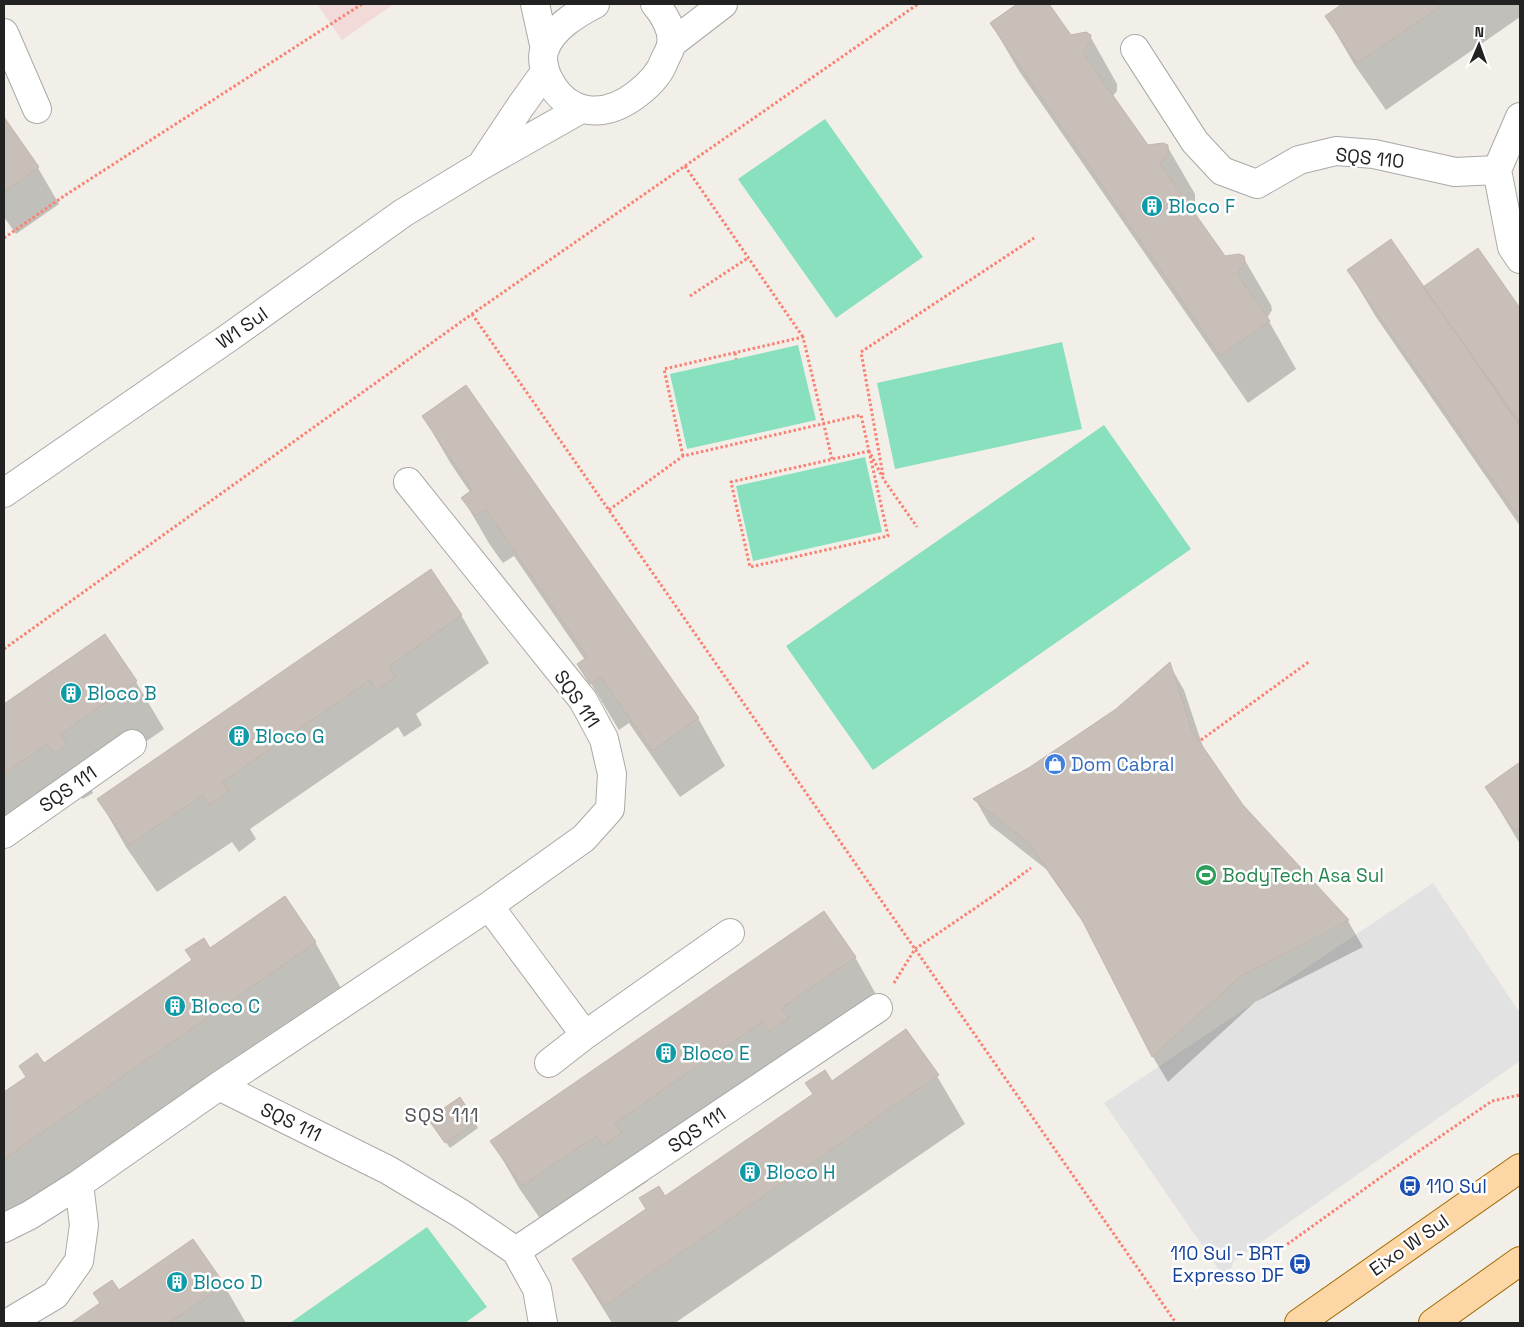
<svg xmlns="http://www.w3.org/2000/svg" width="1524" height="1327" font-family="'Space Grotesk',sans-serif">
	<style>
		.commercial { fill: #f2dad9 }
		.pitch { fill: #88e0be }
		.parking { fill: #e2e2e2 }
		.shadow { fill: #0003 }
		.building { fill: #c7bfb8; stroke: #c4b6ab }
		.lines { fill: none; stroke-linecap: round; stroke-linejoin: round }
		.minor-casing { stroke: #a9a9a9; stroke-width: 30 }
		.major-casing { stroke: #a06b00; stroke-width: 30 }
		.path { stroke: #fa8072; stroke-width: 3; stroke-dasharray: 2.5 2.5; stroke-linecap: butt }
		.minor { stroke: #fff; stroke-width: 28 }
		.major { stroke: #fcd6a4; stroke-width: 28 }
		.labels { text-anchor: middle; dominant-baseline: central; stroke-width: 5; stroke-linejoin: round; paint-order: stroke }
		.street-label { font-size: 19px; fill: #222; stroke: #fff }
		.culture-label { font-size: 19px; fill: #0d838f; stroke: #fff; text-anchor: start }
		.shop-label { font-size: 19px; fill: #366cbe; stroke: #fff; text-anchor: start }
		.leisure-label { font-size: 19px; fill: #27864d; stroke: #fff; text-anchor: start }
		.transit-label { font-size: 19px; fill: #164399; stroke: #fff; text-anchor: start }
		.neighbourhood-label { font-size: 20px; letter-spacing: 1px; fill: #555; stroke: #fff }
	</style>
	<rect width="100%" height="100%" fill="#f2efe9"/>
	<path class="commercial" d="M 317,4 L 394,4 L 342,40 Z"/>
	<path class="pitch" d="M 825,119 L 923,257 L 836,318 L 738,179 Z
		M 1062,342 L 1082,429 L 895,469 L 877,383 Z
		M 798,345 L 816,420 L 687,449 L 670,374 Z
		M 1104,425 L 1191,549 L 873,770 L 786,646 Z
		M 865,457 L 882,532 L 753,561 L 736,486 Z
		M 427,1227 L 487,1307 L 465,1323 L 290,1323 Z"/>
	<path class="parking" d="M 1433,883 L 1520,1013 L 1520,1061 L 1234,1261 L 1226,1280 L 1104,1103 Z"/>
	<path class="shadow" d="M 1019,4 L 1047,4 L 1070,36 L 1090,36 L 1117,84 L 1117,91 L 1112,97 L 1147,147 L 1167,146 L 1195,194 L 1195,202 L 1190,208 L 1224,258 L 1243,257 L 1271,305 L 1272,310 L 1267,318 L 1296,369 L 1248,403 L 1019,71 L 991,23 Z
		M 1344,4 L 1520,4 L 1520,17 L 1386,110 L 1354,64 L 1326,16 Z
		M 4,119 L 38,168 L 59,204 L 16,234 L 4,217 Z
		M 1477,250 L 1520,310 L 1520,526 L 1376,317 L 1348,270 L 1427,293 Z
		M 423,416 L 698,718 L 725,766 L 680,797 L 629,723 L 619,730 L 579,664 L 585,660 L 514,556 L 503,563 L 490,545 L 462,497 L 470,492 L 451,464 Z
		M 430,570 L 461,615 L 489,663 L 416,714 L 422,725 L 404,737 L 398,727 L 250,829 L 256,839 L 239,852 L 232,842 L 157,892 L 126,847 L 99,800 Z
		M 105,636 L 136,682 L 164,729 L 88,782 L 93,793 L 83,799 L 75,791 L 4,840 L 4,706 Z
		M 1169,664 L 1184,690 L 1204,750 L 1242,806 L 1348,921 L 1363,947 L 1255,1002 L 1168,1082 L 1153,1057 L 1091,934 L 1046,869 L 990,825 L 975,799 L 1031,768 L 1117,710 Z
		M 1520,763 L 1520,844 L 1486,787 Z
		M 315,942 L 342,990 L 12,1220 L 4,1208 L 4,1093 L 210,950 Z
		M 855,957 L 882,1005 L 642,1170 L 648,1181 L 632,1192 L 624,1183 L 550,1233 L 519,1188 L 492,1141 Z
		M 906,1030 L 937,1076 L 965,1124 L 675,1323 L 612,1323 L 573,1260 Z
		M 475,1122 L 478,1128 L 450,1148 L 434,1126 Z
		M 224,1285 L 246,1323 L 73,1323 L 118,1292 Z"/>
	<path class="building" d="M 1017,4 L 1049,4 L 1071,35 L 1086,32 L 1091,35 L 1090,43 L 1083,53 L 1148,145 L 1163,143 L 1168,145 L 1168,154 L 1160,164 L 1225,256 L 1239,254 L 1244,256 L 1245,262 L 1237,274 L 1270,321 L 1220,356 L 990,23 Z
		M 1342,4 L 1444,4 L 1357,63 L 1325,16 Z
		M 4,117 L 39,167 L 4,192 Z
		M 1391,239 L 1520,426 L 1520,520 L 1347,270 Z
		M 1478,248 L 1520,308 L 1520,423 L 1423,287 Z
		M 466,385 L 699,718 L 652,751 L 601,677 L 590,684 L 577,664 L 587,657 L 486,509 L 475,516 L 461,498 L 472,490 L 422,416 Z
		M 431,569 L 462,615 L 389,666 L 395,677 L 376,690 L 370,680 L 222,782 L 229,791 L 210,805 L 203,795 L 129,845 L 97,799 Z
		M 105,634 L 137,681 L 61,734 L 67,745 L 55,753 L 47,744 L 4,774 L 4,704 Z
		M 1170,662 L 1192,731 L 1243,805 L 1349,920 L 1241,976 L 1152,1057 L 1081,918 L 1029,843 L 973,799 L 1030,767 L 1116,709 Z
		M 1520,762 L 1520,828 L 1515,831 L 1485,787 Z
		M 285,896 L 316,942 L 4,1159 L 4,1092 L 26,1077 L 19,1066 L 37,1053 L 44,1063 L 192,960 L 185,950 L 204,938 L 210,948 Z
		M 824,911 L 856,957 L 782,1008 L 789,1018 L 769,1031 L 763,1021 L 615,1123 L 622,1133 L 604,1146 L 596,1136 L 522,1186 L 490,1141 Z
		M 906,1029 L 939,1075 L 604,1306 L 572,1259 L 646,1209 L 639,1198 L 659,1186 L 665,1196 L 813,1094 L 805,1083 L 825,1070 L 832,1081 Z
		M 460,1097 L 476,1122 L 445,1143 L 428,1119 Z
		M 193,1239 L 225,1285 L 169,1323 L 71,1323 L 100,1303 L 93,1293 L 112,1280 L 119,1290 Z"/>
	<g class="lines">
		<g class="minor-casing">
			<path id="minor" d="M 535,4 L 545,49
				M 595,4 C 576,14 554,27 545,48 C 541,57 544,70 548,78 C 567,117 605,119 637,94 C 649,85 660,74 665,59 C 667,55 670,50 671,45 C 674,31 664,14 655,4
				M 4,33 L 37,109
				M 671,44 L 723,4
				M 1135,49 L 1195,142 L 1222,171 L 1257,184 L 1299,160 L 1336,151 L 1374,154 L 1455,172 L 1497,170
				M 1520,117 L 1497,170 L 1512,247 L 1520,259
				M 484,161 L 520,107 L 545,72
				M 4,493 L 231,336 L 403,213 L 482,165 L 581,109
				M 4,834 L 132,744
				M 489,906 L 585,1035
				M 549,1063 L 585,1035 L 730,933
				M 219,1086 L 489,906 L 584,838 L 610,809 L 612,774 L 604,739 L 583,700 L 408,482
				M 4,1228 L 30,1215 L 79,1184 L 219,1086 L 388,1170 L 460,1213 L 516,1251 L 537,1289 L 543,1323
				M 516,1251 L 878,1008
				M 8,1323 L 55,1295 L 79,1261 L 84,1225 L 79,1184"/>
		</g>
		<g class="major-casing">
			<path id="major" d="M 1299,1323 L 1520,1168
				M 1433,1323 L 1520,1261"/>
		</g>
		<path class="path" d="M 685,166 L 803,337
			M 4,238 L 64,196 L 362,4
			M 690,296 L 748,258
			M 472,314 L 1176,1323
			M 735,353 L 736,359
			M 869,451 L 888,536 L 750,567 L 731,482 Z
			M 683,456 L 664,369 L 803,337 L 832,459
			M 883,475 L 861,352 L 1034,238
			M 609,510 L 683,456 L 861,415 L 869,451 L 884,480 L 917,527
			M 4,649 L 472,314 L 918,4
			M 1201,740 L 1310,661
			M 894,983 L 915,949 L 993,896 L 1031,868
			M 1275,1253 L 1384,1175 L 1492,1101 L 1520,1095"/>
		<use href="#minor" class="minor"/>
		<use href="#major" class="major"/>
	</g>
	<defs>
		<g id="building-disc" transform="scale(1.125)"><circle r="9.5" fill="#0f9aa8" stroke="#fff"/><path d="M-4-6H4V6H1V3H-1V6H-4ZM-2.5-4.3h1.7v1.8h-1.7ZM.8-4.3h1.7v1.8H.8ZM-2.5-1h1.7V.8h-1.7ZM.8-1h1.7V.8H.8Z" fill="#fff"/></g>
		<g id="shop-disc" transform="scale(1.125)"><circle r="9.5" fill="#3f7fe0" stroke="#fff"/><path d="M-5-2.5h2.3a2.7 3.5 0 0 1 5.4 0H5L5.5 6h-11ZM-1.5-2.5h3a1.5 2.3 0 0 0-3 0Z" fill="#fff"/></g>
		<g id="stadium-disc" transform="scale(1.125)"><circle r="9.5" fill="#2e9e5b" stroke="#fff"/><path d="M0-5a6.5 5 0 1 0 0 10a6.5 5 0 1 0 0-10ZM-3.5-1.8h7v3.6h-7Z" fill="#fff"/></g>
		<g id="bus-disc" transform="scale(1.125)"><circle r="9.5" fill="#1a4fb4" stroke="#fff"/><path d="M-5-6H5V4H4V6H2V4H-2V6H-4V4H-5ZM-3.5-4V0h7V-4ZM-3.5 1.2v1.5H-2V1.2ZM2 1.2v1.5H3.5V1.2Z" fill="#fff"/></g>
	</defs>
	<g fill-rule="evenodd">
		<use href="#building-disc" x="1152" y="206"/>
		<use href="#building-disc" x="71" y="693"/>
		<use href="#building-disc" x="239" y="736"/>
		<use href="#shop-disc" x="1055" y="764"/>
		<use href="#stadium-disc" x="1206" y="875"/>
		<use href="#building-disc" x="175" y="1006"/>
		<use href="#building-disc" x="666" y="1053"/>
		<use href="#building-disc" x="750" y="1172"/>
		<use href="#bus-disc" x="1410" y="1186"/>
		<use href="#bus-disc" x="1300" y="1264"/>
		<use href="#building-disc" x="177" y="1282"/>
	</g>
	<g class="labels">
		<g class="street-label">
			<text transform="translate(1370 158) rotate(6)">SQS 110</text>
			<text transform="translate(242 328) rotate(-35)">W1 Sul</text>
			<text transform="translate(577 699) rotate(56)">SQS 111</text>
			<text transform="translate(68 789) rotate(-35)">SQS 111</text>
			<text transform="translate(291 1122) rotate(26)">SQS 111</text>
			<text transform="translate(697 1130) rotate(-34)">SQS 111</text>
			<text transform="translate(1409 1245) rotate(-35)">Eixo W Sul</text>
		</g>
		<g class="culture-label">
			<text x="1168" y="206">Bloco F</text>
			<text x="87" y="693">Bloco B</text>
			<text x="255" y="736">Bloco G</text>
			<text x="191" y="1006">Bloco C</text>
			<text x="682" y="1053">Bloco E</text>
			<text x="766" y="1172">Bloco H</text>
			<text x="193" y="1282">Bloco D</text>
		</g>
		<g class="shop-label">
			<text x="1071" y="764">Dom Cabral</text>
		</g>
		<g class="leisure-label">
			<text x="1222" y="875">BodyTech Asa Sul</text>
		</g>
		<g class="transit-label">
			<text x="1426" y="1186">110 Sul</text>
			<text x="1284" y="1253" text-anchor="end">110 Sul - BRT<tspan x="1284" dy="22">Expresso DF</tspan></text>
		</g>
		<g class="neighbourhood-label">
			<text x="442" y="1115">SQS 111</text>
		</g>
	</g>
	<rect width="1524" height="1327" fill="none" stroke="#222222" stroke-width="10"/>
	<g transform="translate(1479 45) rotate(2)" stroke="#ffffff" stroke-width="4" paint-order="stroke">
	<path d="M0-4L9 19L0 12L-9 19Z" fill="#222222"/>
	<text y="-8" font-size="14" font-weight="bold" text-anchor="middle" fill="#222222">N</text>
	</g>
</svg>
